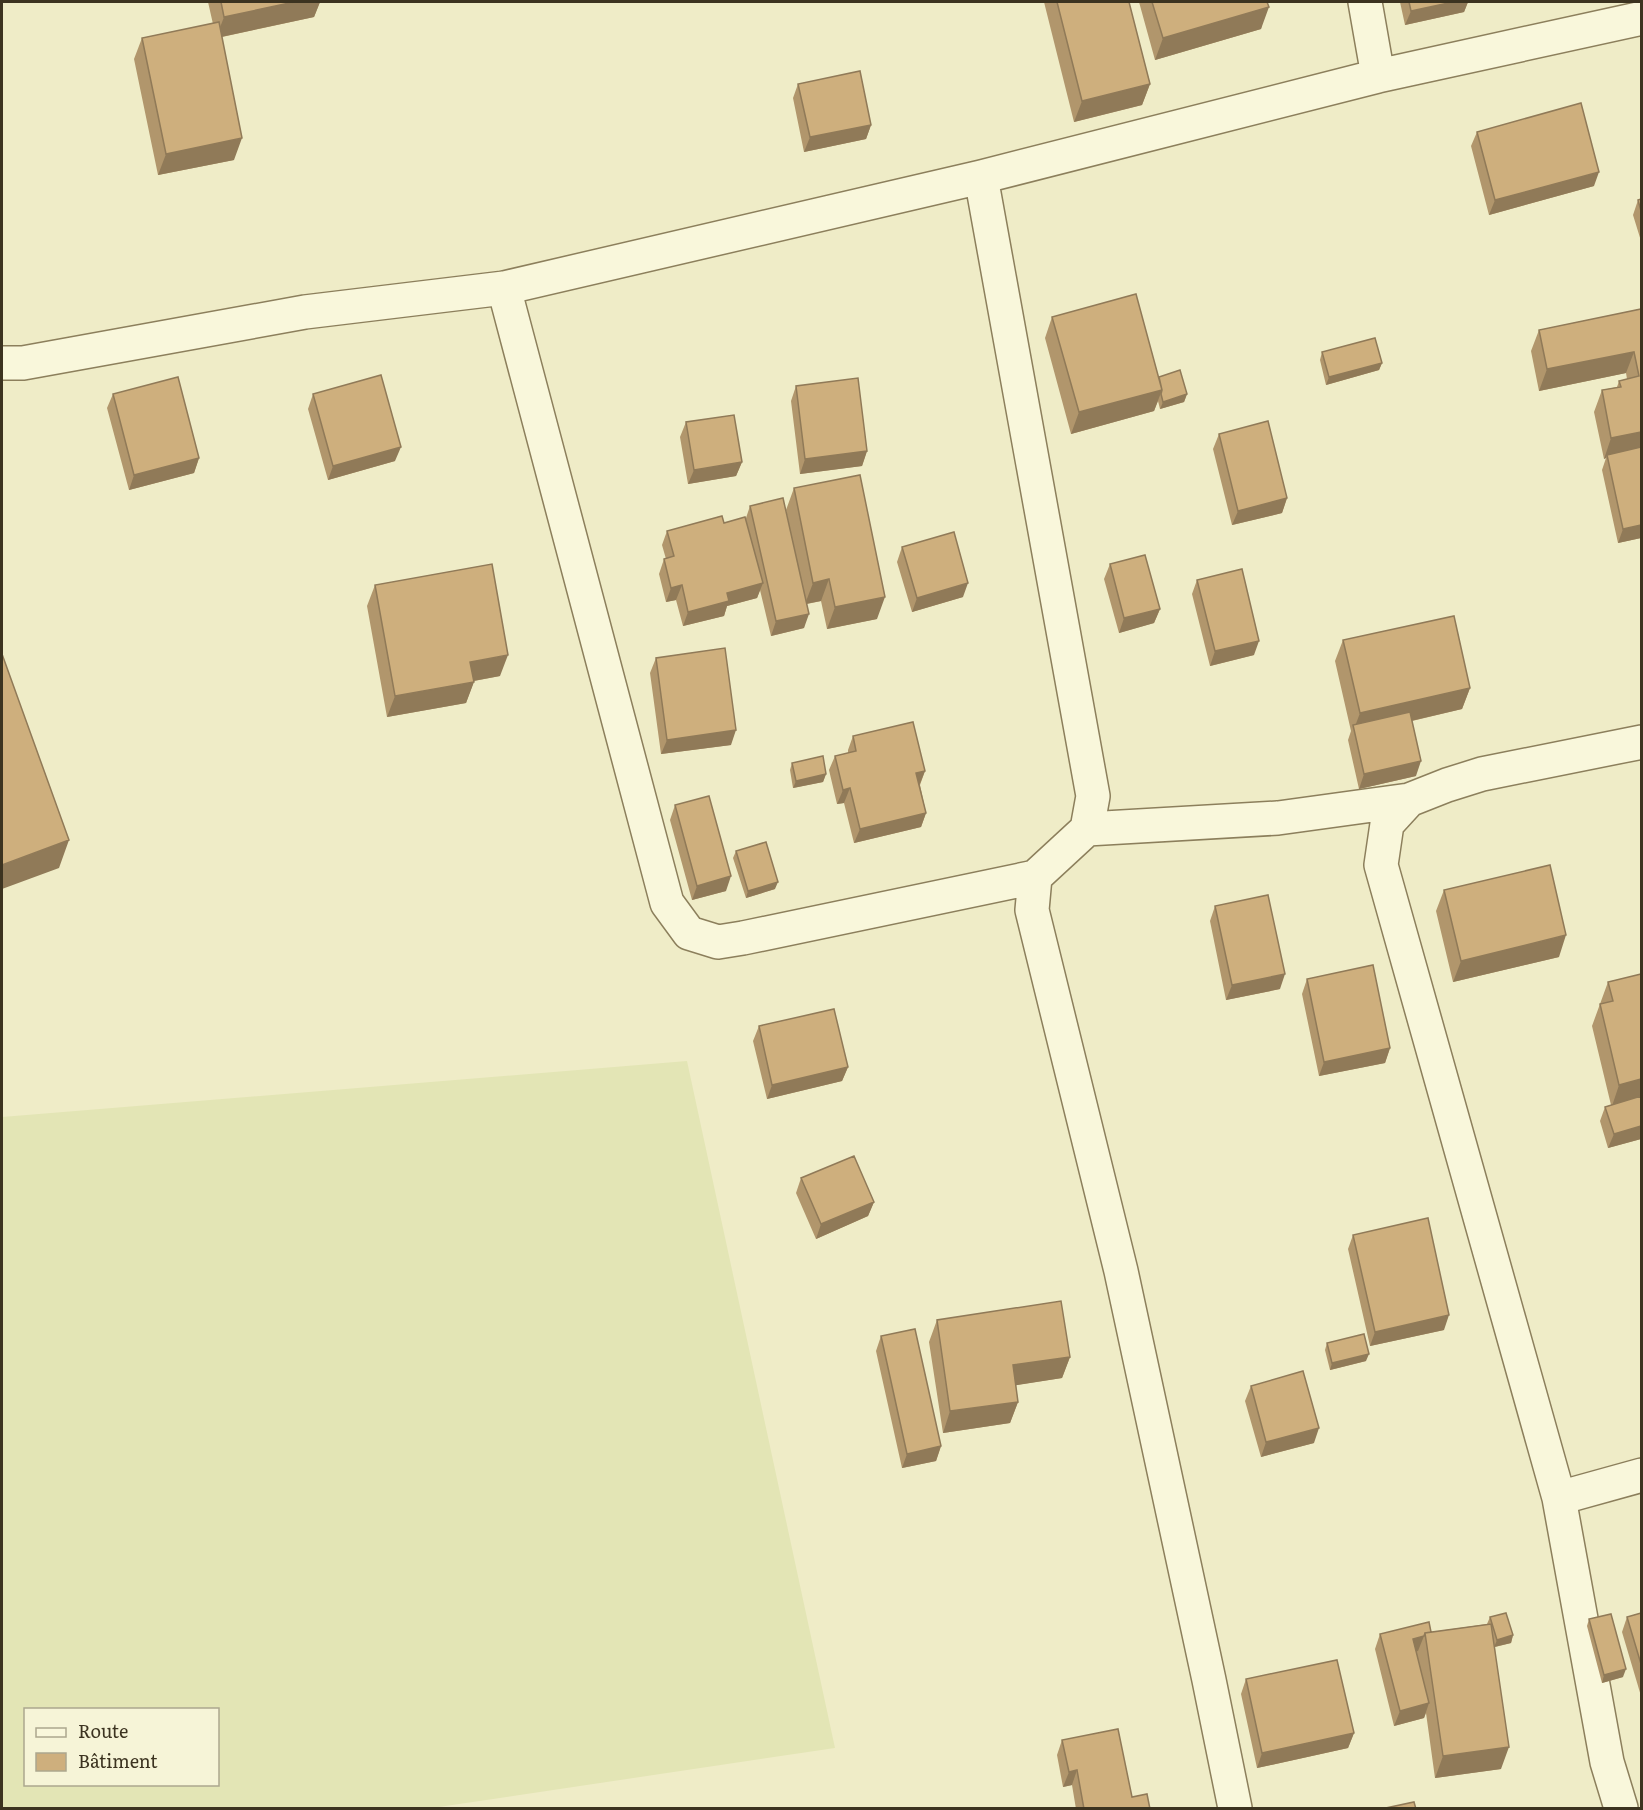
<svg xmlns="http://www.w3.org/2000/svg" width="1643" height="1810" font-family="Literata,serif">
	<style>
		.farmland { fill: #e3e5b5; fill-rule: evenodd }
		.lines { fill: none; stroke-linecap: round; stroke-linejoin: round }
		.minor-casing { stroke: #8c7f5c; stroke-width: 36 }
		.minor { stroke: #f9f7db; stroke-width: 33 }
		.wall { fill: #b1966c }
		.shaded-wall { fill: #907a58 }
		.building { fill: #ceaf7d; stroke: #907a58; stroke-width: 1.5 }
	</style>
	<rect width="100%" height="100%" fill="#efecc7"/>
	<path class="farmland" d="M 687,1061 L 835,1748 L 432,1808 L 2,1808 L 2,1117 ZM 26,1710 L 218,1710 L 218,1784 L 26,1784 Z"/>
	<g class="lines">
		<g class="minor-casing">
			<path id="minor" d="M 1365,2 L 1378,76
				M 504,288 L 667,903 L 689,933 L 718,942 L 743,938 L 1035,877 L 1087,829 L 1093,796 L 981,177
				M 2,363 L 23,363 L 305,312 L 504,288 L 981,177 L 1378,76 L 1642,18
				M 1087,829 L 1278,818 L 1409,800
				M 1035,877 L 1032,910 L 1121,1271 L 1209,1680 L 1235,1808
				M 1559,1498 L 1642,1475
				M 1621,1808 L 1607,1762 L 1559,1498 L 1381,865 L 1387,824 L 1409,800 L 1447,785 L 1482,774 L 1642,742"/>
		</g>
		<use href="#minor" class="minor"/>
	</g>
	<path class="wall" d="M 208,2 L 320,2 L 314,17 L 222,37 L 234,160 L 158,175 L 134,59 L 142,38 L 213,24 Z
		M 1044,2 L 1129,2 L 1150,84 L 1142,105 L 1074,122 Z
		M 1139,2 L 1267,2 L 1261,29 L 1155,60 Z
		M 1400,2 L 1468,2 L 1464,12 L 1405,25 Z
		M 798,84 L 871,125 L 866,139 L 804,152 L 793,98 Z
		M 1477,132 L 1594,186 L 1489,215 L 1471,146 Z
		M 1641,199 L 1641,241 L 1633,215 L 1638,200 Z
		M 1641,309 L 1641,538 L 1618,543 L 1602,470 L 1606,458 L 1604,459 L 1594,412 L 1602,390 L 1617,387 L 1619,381 L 1627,379 L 1626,373 L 1539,391 L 1531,351 L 1539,330 Z
		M 1052,317 L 1159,377 L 1187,394 L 1184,402 L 1160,409 L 1158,401 L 1154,411 L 1071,434 L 1045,338 Z
		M 1322,352 L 1382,363 L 1379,370 L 1326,385 L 1320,360 Z
		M 796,386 L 867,451 L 862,466 L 800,474 L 791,401 Z
		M 113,394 L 199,458 L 194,473 L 129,490 L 107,408 Z
		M 313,394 L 395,461 L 328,480 L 308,409 Z
		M 686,422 L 742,462 L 736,476 L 688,484 L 680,437 Z
		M 1219,434 L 1287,498 L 1282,513 L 1232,525 L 1213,449 Z
		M 794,488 L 877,619 L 827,629 L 821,601 L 807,604 L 804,628 L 771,636 L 760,590 L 757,598 L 727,606 L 724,616 L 683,626 L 676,600 L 666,602 L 659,574 L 664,559 L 666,559 L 662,545 L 667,531 L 724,523 L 746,518 L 750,506 L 791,535 L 786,510 Z
		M 902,547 L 963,597 L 912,612 L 897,562 Z
		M 1110,564 L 1160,609 L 1154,623 L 1119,633 L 1104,579 Z
		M 1197,580 L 1254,655 L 1210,666 L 1192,594 Z
		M 375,585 L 500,676 L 474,681 L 466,703 L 387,717 L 367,606 Z
		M 1343,640 L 1470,688 L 1462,709 L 1412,721 L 1416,776 L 1359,789 L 1348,740 L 1351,731 L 1335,661 Z
		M 656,658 L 731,745 L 661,754 L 650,673 Z
		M 853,736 L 925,771 L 920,785 L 926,813 L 921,827 L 854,843 L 844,803 L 837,804 L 829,770 L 835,756 L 848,753 L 848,750 Z
		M 792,763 L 826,774 L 823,782 L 793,788 L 790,770 Z
		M 675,805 L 726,891 L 692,900 L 670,820 Z
		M 736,851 L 775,889 L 746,898 L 733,858 Z
		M 1444,890 L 1559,957 L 1453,982 L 1436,911 Z
		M 1215,906 L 1280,989 L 1226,1000 L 1210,921 Z
		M 1641,974 L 1641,1139 L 1608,1148 L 1600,1121 L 1605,1107 L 1611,1105 L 1592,1026 L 1608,982 Z
		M 1307,979 L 1390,1048 L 1385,1063 L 1319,1076 L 1302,994 Z
		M 759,1026 L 848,1067 L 842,1081 L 767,1099 L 753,1041 Z
		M 801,1178 L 874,1202 L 868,1216 L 816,1239 L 796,1193 Z
		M 1353,1235 L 1444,1330 L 1370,1346 L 1348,1249 Z
		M 937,1320 L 1070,1357 L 1062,1378 L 1016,1385 L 1018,1402 L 1010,1423 L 943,1433 L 929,1342 Z
		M 881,1336 L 941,1446 L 936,1461 L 902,1468 L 876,1351 Z
		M 1327,1343 L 1366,1361 L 1330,1370 L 1325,1350 Z
		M 1251,1386 L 1314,1443 L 1261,1457 L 1245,1401 Z
		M 1641,1613 L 1641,1696 L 1622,1632 L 1627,1617 Z
		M 1490,1617 L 1513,1635 L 1511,1643 L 1495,1647 L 1501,1769 L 1435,1778 L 1426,1713 L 1424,1718 L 1394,1726 L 1375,1649 L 1380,1634 L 1431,1632 L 1487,1624 Z
		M 1589,1619 L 1623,1677 L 1602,1683 L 1587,1626 Z
		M 1246,1679 L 1354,1733 L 1348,1748 L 1257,1768 L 1241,1694 Z
		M 1062,1740 L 1132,1797 L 1150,1809 L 1076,1809 L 1072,1785 L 1063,1787 L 1057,1755 Z"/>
	<path class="shaded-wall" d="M 294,2 L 320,2 L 314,17 L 216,38 L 224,17 Z
		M 1453,2 L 1468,2 L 1464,12 L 1405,25 L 1411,11 Z
		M 1269,7 L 1261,29 L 1155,60 L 1163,38 Z
		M 1150,84 L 1142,105 L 1074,122 L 1082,101 Z
		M 871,125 L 866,139 L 804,152 L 810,137 Z
		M 242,138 L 234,160 L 158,175 L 166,154 Z
		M 1599,172 L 1594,186 L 1489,215 L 1495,200 Z
		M 1634,352 L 1626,373 L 1539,391 L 1547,369 Z
		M 1382,363 L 1379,370 L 1326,385 L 1329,377 Z
		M 1162,390 L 1154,411 L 1071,434 L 1079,412 Z
		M 1187,394 L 1184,402 L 1160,409 L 1163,402 Z
		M 1641,432 L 1641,452 L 1607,455 L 1606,458 L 1604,459 L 1611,438 Z
		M 401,447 L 395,461 L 328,480 L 333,466 Z
		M 867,451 L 862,466 L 800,474 L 805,459 Z
		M 199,458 L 194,473 L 129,490 L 134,475 Z
		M 742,462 L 736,476 L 688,484 L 694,470 Z
		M 1287,498 L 1282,513 L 1232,525 L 1238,511 Z
		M 1641,525 L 1641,538 L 1618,543 L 1623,529 Z
		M 829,579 L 821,601 L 805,604 L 813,583 Z
		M 763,583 L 757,598 L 727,606 L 724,616 L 683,626 L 688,612 L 727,593 Z
		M 968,583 L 963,597 L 912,612 L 917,598 Z
		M 682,585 L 676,600 L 666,602 L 671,588 Z
		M 885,597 L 877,619 L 827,629 L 835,607 Z
		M 1160,609 L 1154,623 L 1119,633 L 1124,618 Z
		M 809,614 L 804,628 L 771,636 L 776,621 Z
		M 1259,641 L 1254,655 L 1210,666 L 1215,651 Z
		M 508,655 L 500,676 L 462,683 L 470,662 Z
		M 474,682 L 466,703 L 387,717 L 395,696 Z
		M 1470,688 L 1462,709 L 1355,734 L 1354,729 L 1360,713 Z
		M 736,730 L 731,745 L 661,754 L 667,740 Z
		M 1421,761 L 1416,776 L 1359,789 L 1364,774 Z
		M 925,771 L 919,786 L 916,773 Z
		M 826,774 L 823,782 L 793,788 L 796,781 Z
		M 850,788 L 844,803 L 837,804 L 843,790 Z
		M 926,813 L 921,827 L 854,843 L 860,829 Z
		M 69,840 L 59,868 L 2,889 L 2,865 Z
		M 731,876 L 726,891 L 692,900 L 697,886 Z
		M 778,882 L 775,889 L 746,898 L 748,891 Z
		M 1566,935 L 1559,957 L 1453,982 L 1461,961 Z
		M 1285,974 L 1280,989 L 1226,1000 L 1232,985 Z
		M 1390,1048 L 1385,1063 L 1319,1076 L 1324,1062 Z
		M 848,1067 L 842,1081 L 767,1099 L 772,1085 Z
		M 1641,1079 L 1641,1099 L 1612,1106 L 1619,1085 Z
		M 1641,1126 L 1641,1139 L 1608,1148 L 1614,1134 Z
		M 874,1202 L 868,1216 L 816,1239 L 821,1224 Z
		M 1449,1315 L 1444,1330 L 1370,1346 L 1375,1332 Z
		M 1369,1354 L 1366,1361 L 1330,1370 L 1332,1363 Z
		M 1070,1357 L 1062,1378 L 1005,1387 L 1013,1365 Z
		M 1018,1402 L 1010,1423 L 943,1433 L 950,1411 Z
		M 1319,1428 L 1314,1443 L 1261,1457 L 1266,1442 Z
		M 941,1446 L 936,1461 L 902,1468 L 907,1454 Z
		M 1513,1635 L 1511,1643 L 1494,1647 L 1497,1640 Z
		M 1424,1636 L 1418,1651 L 1408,1654 L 1413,1639 Z
		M 1626,1669 L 1623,1677 L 1602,1683 L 1604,1675 Z
		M 1429,1703 L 1424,1718 L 1394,1726 L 1400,1711 Z
		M 1354,1733 L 1348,1748 L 1257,1768 L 1262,1753 Z
		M 1509,1747 L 1501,1769 L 1435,1778 L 1443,1756 Z
		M 1077,1770 L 1072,1785 L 1063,1787 L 1069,1772 Z"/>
	<path class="building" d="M 221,2 L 294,2 L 224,17 Z
		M 1057,2 L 1129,2 L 1150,84 L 1082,101 Z
		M 1152,2 L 1267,2 L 1269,7 L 1163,38 Z
		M 1409,2 L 1453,2 L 1411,11 Z
		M 219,22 L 242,138 L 166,154 L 142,38 Z
		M 860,71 L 871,125 L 810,137 L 798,84 Z
		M 1581,103 L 1599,172 L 1495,200 L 1477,132 Z
		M 1641,199 L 1641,211 L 1638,200 Z
		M 1136,294 L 1162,390 L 1079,412 L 1052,317 Z
		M 1641,309 L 1641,432 L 1611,438 L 1602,390 L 1621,387 L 1619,381 L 1639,376 L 1634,352 L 1547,369 L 1539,330 Z
		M 1375,338 L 1382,363 L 1329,377 L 1322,352 Z
		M 1180,370 L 1187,394 L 1163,402 L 1161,394 L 1162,390 L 1159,377 Z
		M 381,375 L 401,447 L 333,466 L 313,394 Z
		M 178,377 L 199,458 L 134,475 L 113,394 Z
		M 858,378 L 867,451 L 805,459 L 796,386 Z
		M 734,415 L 742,462 L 694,470 L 686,422 Z
		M 1268,421 L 1287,498 L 1238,511 L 1219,434 Z
		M 1641,447 L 1641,525 L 1623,529 L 1607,455 Z
		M 860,475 L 885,597 L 835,607 L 829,579 L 813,583 L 794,488 Z
		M 783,498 L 809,614 L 776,621 L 750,506 Z
		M 722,516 L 724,523 L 745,517 L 763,583 L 727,593 L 729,601 L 688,612 L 682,585 L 671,588 L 664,559 L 674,556 L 667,531 Z
		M 954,532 L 968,583 L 917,598 L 902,547 Z
		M 1145,555 L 1160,609 L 1124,618 L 1110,564 Z
		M 492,564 L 508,655 L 470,662 L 474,682 L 395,696 L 375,585 Z
		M 1242,569 L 1259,641 L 1215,651 L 1197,580 Z
		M 1454,616 L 1470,688 L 1360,713 L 1343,640 Z
		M 725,648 L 736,730 L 667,740 L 656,658 Z
		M 2,654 L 69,840 L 2,865 Z
		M 1410,712 L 1421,761 L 1364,774 L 1353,725 Z
		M 913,722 L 925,771 L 916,773 L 926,813 L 860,829 L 850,788 L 843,790 L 835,756 L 856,751 L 853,736 Z
		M 823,756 L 826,774 L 796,781 L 792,763 Z
		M 709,796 L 731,876 L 697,886 L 675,805 Z
		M 766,842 L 778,882 L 748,891 L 736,851 Z
		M 1550,865 L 1566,935 L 1461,961 L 1444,890 Z
		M 1268,895 L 1285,974 L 1232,985 L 1215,906 Z
		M 1373,965 L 1390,1048 L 1324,1062 L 1307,979 Z
		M 1641,974 L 1641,1079 L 1619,1085 L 1600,1004 L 1613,1001 L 1608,982 Z
		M 834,1009 L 848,1067 L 772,1085 L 759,1026 Z
		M 1641,1096 L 1641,1126 L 1614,1134 L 1605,1107 Z
		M 854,1156 L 874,1202 L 821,1224 L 801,1178 Z
		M 1428,1218 L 1449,1315 L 1375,1332 L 1353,1235 Z
		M 1061,1301 L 1070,1357 L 1013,1365 L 1018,1402 L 950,1411 L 937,1320 Z
		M 915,1329 L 941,1446 L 907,1454 L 881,1336 Z
		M 1364,1334 L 1369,1354 L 1332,1363 L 1327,1343 Z
		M 1303,1371 L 1319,1428 L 1266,1442 L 1251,1386 Z
		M 1506,1613 L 1513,1635 L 1497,1640 L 1490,1617 Z
		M 1641,1613 L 1641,1664 L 1627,1617 Z
		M 1611,1614 L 1626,1669 L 1604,1675 L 1589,1619 Z
		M 1429,1622 L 1431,1632 L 1425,1633 L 1424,1636 L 1413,1639 L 1429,1703 L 1400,1711 L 1380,1634 Z
		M 1491,1624 L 1509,1747 L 1443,1756 L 1425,1633 Z
		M 1337,1660 L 1354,1733 L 1262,1753 L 1246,1679 Z
		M 1118,1729 L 1132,1797 L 1147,1794 L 1150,1809 L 1084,1809 L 1077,1770 L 1069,1772 L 1062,1740 Z
		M 1414,1802 L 1416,1809 L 1381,1809 Z"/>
	<rect width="1643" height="1810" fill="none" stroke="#3c3320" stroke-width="6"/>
	<rect x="24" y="1708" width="195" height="78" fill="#f6f4d7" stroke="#aca78e" stroke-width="1.5"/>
	<rect x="36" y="1728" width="30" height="9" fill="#f9f7db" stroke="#aca78e" stroke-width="1.5"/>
	<text x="78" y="1738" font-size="18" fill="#3c3320">Route</text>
	<rect x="36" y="1753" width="30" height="18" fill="#ceaf7d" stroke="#aca78e" stroke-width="1.5"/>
	<text x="78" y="1768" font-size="18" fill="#3c3320">Bâtiment</text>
</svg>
